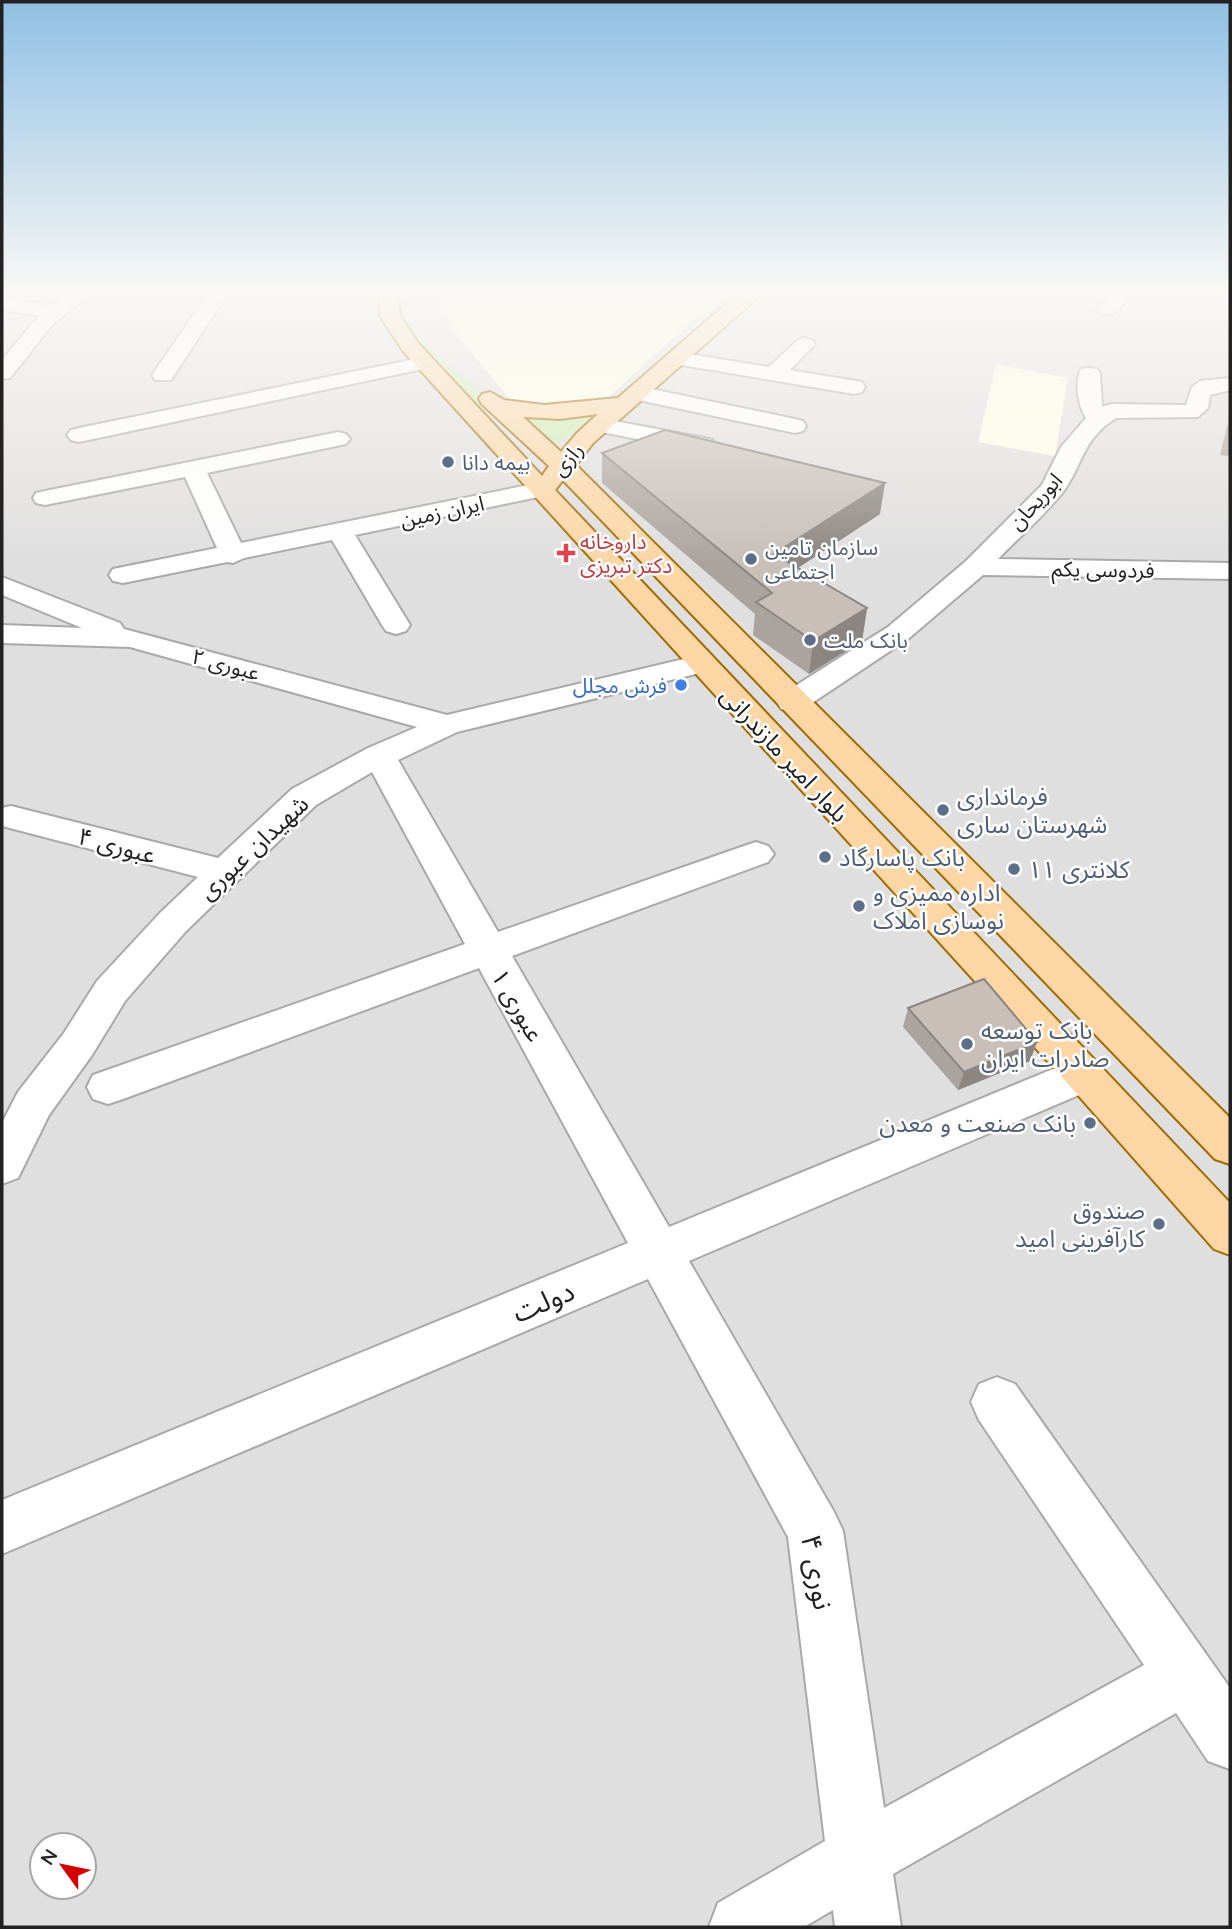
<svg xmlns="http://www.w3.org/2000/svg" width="1232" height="1929" font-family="Quicksand,'Noto Sans Arabic',sans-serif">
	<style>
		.residential { fill: #e0dfdf; fill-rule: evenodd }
		.education { fill: #ffffe5 }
		.grass { fill: #cdebb0 }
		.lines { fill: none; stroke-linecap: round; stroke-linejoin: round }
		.minor-casing { stroke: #a9a9a9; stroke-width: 4 }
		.primary-casing { stroke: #a06b00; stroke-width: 4 }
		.minor { fill: #fff; fill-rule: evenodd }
		.primary { fill: #fcd6a4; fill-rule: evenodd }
		.wall { fill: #aba49e }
		.shaded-wall { fill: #8b8681 }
		.building { fill: #c7bfb8; stroke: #8b8681; stroke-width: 2 }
		.service-dot { fill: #5c6f8a; stroke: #fff; stroke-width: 2.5 }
		.health-dot { fill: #e0444e; stroke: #fff; stroke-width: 2.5 }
		.shop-dot { fill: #3f7fe0; stroke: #fff; stroke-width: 2.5 }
		.labels { text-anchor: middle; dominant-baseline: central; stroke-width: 5; stroke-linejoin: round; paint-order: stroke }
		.far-street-label { font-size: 21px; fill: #222; stroke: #fff }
		.far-service-label { font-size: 21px; fill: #4e5e75; stroke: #fff; text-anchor: start }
		.far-health-label { font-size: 21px; fill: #be3a42; stroke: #fff; text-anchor: start }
		.far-shop-label { font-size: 21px; fill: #366cbe; stroke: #fff; text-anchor: end }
		.street-label { font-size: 24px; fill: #222; stroke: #fff }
		.service-label { font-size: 24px; fill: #4e5e75; stroke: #fff; text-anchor: start }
		.near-street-label { font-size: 28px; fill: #222; stroke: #fff }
	</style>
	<rect width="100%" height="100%" fill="#f2efe9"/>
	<path class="residential" d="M 2,293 L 1230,293 L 1230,1927 L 2,1927 ZM 42,1845 L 84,1845 L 84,1887 L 42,1887 Z"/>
	<path class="education" d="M 441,293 L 729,293 L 688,324 L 602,403 L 516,407 L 455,332 L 440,304 Z
		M 996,364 L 1068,378 L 1055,456 L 978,442 Z"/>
	<path class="grass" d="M 394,293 L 405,293 C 402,345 469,372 495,410 L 480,414 L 474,410 L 394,315 Z
		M 606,410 L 550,448 L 515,414 Z"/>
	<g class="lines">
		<g class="minor-casing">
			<path id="minor" d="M 70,293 L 92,293 L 52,325 L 10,378 L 2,379 L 2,360 L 39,316 L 2,309 L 2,297 L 52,306 Z
				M 209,293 L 228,293 L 171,380 L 155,380 L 152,375 Z
				M 1113,293 L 1133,293 L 1114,314 L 1100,314 L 1097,310 Z
				M 805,338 L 812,340 L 815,344 L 790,370 L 862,382 L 865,387 L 862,392 L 854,394 L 676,364 L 669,362 L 666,358 L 669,354 L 676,352 L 769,367 L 798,340 Z
				M 425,357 L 432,359 L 435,363 L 432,367 L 79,442 L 71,440 L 67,435 L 71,430 L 79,428 Z
				M 1089,368 L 1097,369 L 1100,374 L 1102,407 L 1111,404 L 1186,405 L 1192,387 L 1200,381 L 1230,378 L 1230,390 L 1210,395 L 1208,408 L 1198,417 L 1116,418 C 1082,439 1083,465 1063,492 C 1044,516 1019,537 998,559 L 1230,563 L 1230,579 L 983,575 L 908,639 L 803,709 L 792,711 L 781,709 L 777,702 L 781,695 L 888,627 L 966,561 L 1042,485 L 1061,447 L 1086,418 C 1078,405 1074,384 1081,369 Z
				M 637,386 L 795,419 L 803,421 L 806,426 L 803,431 L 795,433 L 629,398 L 626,393 L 629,388 Z
				M 599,418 L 704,438 L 712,440 L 716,445 L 712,450 L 704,452 L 591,430 L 588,425 L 591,420 Z
				M 338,432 L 346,434 L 350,439 L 346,444 L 207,473 L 241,543 L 543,482 L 552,484 L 555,489 L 552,494 L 543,496 L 355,535 L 410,625 L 406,631 L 396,634 L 386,631 L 382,625 L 332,540 L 244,558 L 233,563 L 227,562 L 123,583 L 113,581 L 109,575 L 113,569 L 217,548 L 185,477 L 45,505 L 36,503 L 33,498 L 36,493 L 45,491 Z
				M 2,577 L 120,623 L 124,629 L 447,715 L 701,655 L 712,658 L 716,664 L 712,670 L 457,732 L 398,760 L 498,932 L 744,846 L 756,842 L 768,846 L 774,854 L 768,862 L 512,956 L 669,1227 L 1070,1062 L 1085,1057 L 1100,1062 L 1106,1074 L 1100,1086 L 689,1261 L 834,1512 L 843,1531 L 884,1808 L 1144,1665 L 979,1420 L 971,1402 L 979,1384 L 997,1377 L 1015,1384 L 1230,1688 L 1230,1769 L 1208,1761 L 1176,1713 L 893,1874 L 901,1927 L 835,1927 L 833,1910 L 804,1927 L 709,1927 L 718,1903 L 825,1841 L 788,1537 L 648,1279 L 2,1554 L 2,1500 L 628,1243 L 479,968 L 123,1099 L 108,1104 L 93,1099 L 87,1087 L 93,1075 L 465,944 L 372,772 L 316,805 L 186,931 L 125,1001 L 92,1055 L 49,1115 L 18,1178 L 2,1184 L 2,1123 L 18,1092 L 64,1033 L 97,981 L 160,913 L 198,877 L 2,826 L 2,808 L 11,806 L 218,858 L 292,789 L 368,748 L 417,727 L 130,647 L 2,643 L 2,625 L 82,628 L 2,595 Z"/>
		</g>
		<g class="primary-casing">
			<path id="primary" d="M 379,293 L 397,293 L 400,316 L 418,343 L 542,476 L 549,466 L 482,404 L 479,399 L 482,394 L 490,392 L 504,400 L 544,405 L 618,398 L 727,303 L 741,293 L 763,293 L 593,443 L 576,465 L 1230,1118 L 1230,1164 L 1215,1159 L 563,480 L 555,490 L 1230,1203 L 1230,1255 L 1214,1249 L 1070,1086 L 403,351 L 380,316 ZM 598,414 L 577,433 L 561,452 L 523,417 L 560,419 Z"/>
		</g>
		<use href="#minor" class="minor"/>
		<use href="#primary" class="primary"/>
	</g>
	<path class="wall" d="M 1230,415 L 1230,456 L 1220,455 Z
		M 602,453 L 880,514 L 798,568 L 867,608 L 862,641 L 809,674 L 753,635 L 755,614 L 602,483 Z
		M 908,1008 L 1037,1042 L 1030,1061 L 958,1090 L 903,1027 Z"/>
	<path class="shaded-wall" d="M 885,483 L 880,514 L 770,586 L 774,554 Z
		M 867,608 L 862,641 L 809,674 L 813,641 Z
		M 1037,1042 L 1030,1061 L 958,1090 L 964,1072 Z"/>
	<path class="building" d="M 665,430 L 885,483 L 774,554 L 867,608 L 813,641 L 756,602 L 772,593 L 602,453 Z
		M 984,979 L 1037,1042 L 964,1072 L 908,1008 Z"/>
	<linearGradient id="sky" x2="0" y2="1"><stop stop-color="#8fc0e4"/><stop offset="0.52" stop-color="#f9f8f5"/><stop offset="1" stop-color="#f9f8f5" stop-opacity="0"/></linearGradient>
	<rect width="1232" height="563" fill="url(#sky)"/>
	<g class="service-dot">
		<circle cx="448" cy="462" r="7"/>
		<circle cx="751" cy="559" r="7"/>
		<circle cx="810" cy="640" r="7"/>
		<circle cx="943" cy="810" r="7"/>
		<circle cx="825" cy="857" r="7"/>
		<circle cx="1014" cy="869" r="7"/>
		<circle cx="859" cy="906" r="7"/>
		<circle cx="967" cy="1044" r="7"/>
		<circle cx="1090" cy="1123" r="7"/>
		<circle cx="1159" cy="1224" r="7"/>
	</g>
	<path class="health-dot" d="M562.5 542.5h7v7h7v7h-7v7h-7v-7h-7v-7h7z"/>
	<circle class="shop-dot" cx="681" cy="685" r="7"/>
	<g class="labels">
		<g class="far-street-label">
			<text transform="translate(567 459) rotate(-50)">رازی</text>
			<text transform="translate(1035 501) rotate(-48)">ابوریحان</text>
			<text transform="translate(442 511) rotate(-12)">ایران زمین</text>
			<text transform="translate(1103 569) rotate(1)">فردوسی یکم</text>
			<text transform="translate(226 664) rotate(15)">عبوری ۲</text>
		</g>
		<g class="far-service-label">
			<text x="462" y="462">بیمه دانا</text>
			<text x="765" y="547">سازمان تامین<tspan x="765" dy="24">اجتماعی</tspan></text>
			<text x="824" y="640">بانک ملت</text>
		</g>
		<g class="far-health-label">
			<text x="580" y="541">داروخانه<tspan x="580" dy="24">دکتر تبریزی</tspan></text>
		</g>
		<g class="far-shop-label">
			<text x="667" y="685">فرش مجلل</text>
		</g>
		<g class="street-label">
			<text transform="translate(785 754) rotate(47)">بلوار امیر مازندرانی</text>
			<text transform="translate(117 845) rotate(15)">عبوری ۴</text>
			<text transform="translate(253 847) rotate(-43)">شهیدان عبوری</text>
			<text transform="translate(518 1005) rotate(60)">عبوری ۱</text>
		</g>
		<g class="service-label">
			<text x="957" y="796">فرمانداری<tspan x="957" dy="28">شهرستان ساری</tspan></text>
			<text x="839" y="857">بانک پاسارگاد</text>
			<text x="1028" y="869">کلانتری ۱۱</text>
			<text x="873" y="892">اداره ممیزی و<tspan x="873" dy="28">نوسازی املاک</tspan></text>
			<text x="981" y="1030">بانک توسعه<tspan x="981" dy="28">صادرات ایران</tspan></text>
			<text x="1076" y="1123" text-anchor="end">بانک صنعت و معدن</text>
			<text x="1145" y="1210" text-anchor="end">صندوق<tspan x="1145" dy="28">کارآفرینی امید</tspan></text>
		</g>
		<g class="near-street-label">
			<text transform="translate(543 1301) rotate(-23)">دولت</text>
			<text transform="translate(818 1572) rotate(80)">نوری ۴</text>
		</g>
	</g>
	<rect width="1232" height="1929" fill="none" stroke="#222222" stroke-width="7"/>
	<g transform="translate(63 1866) rotate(303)"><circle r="33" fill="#ffffff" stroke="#a7a7a7" stroke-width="2"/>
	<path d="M0-5L12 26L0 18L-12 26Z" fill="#d40000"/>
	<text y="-10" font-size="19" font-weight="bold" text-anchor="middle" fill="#222222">N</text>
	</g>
</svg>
